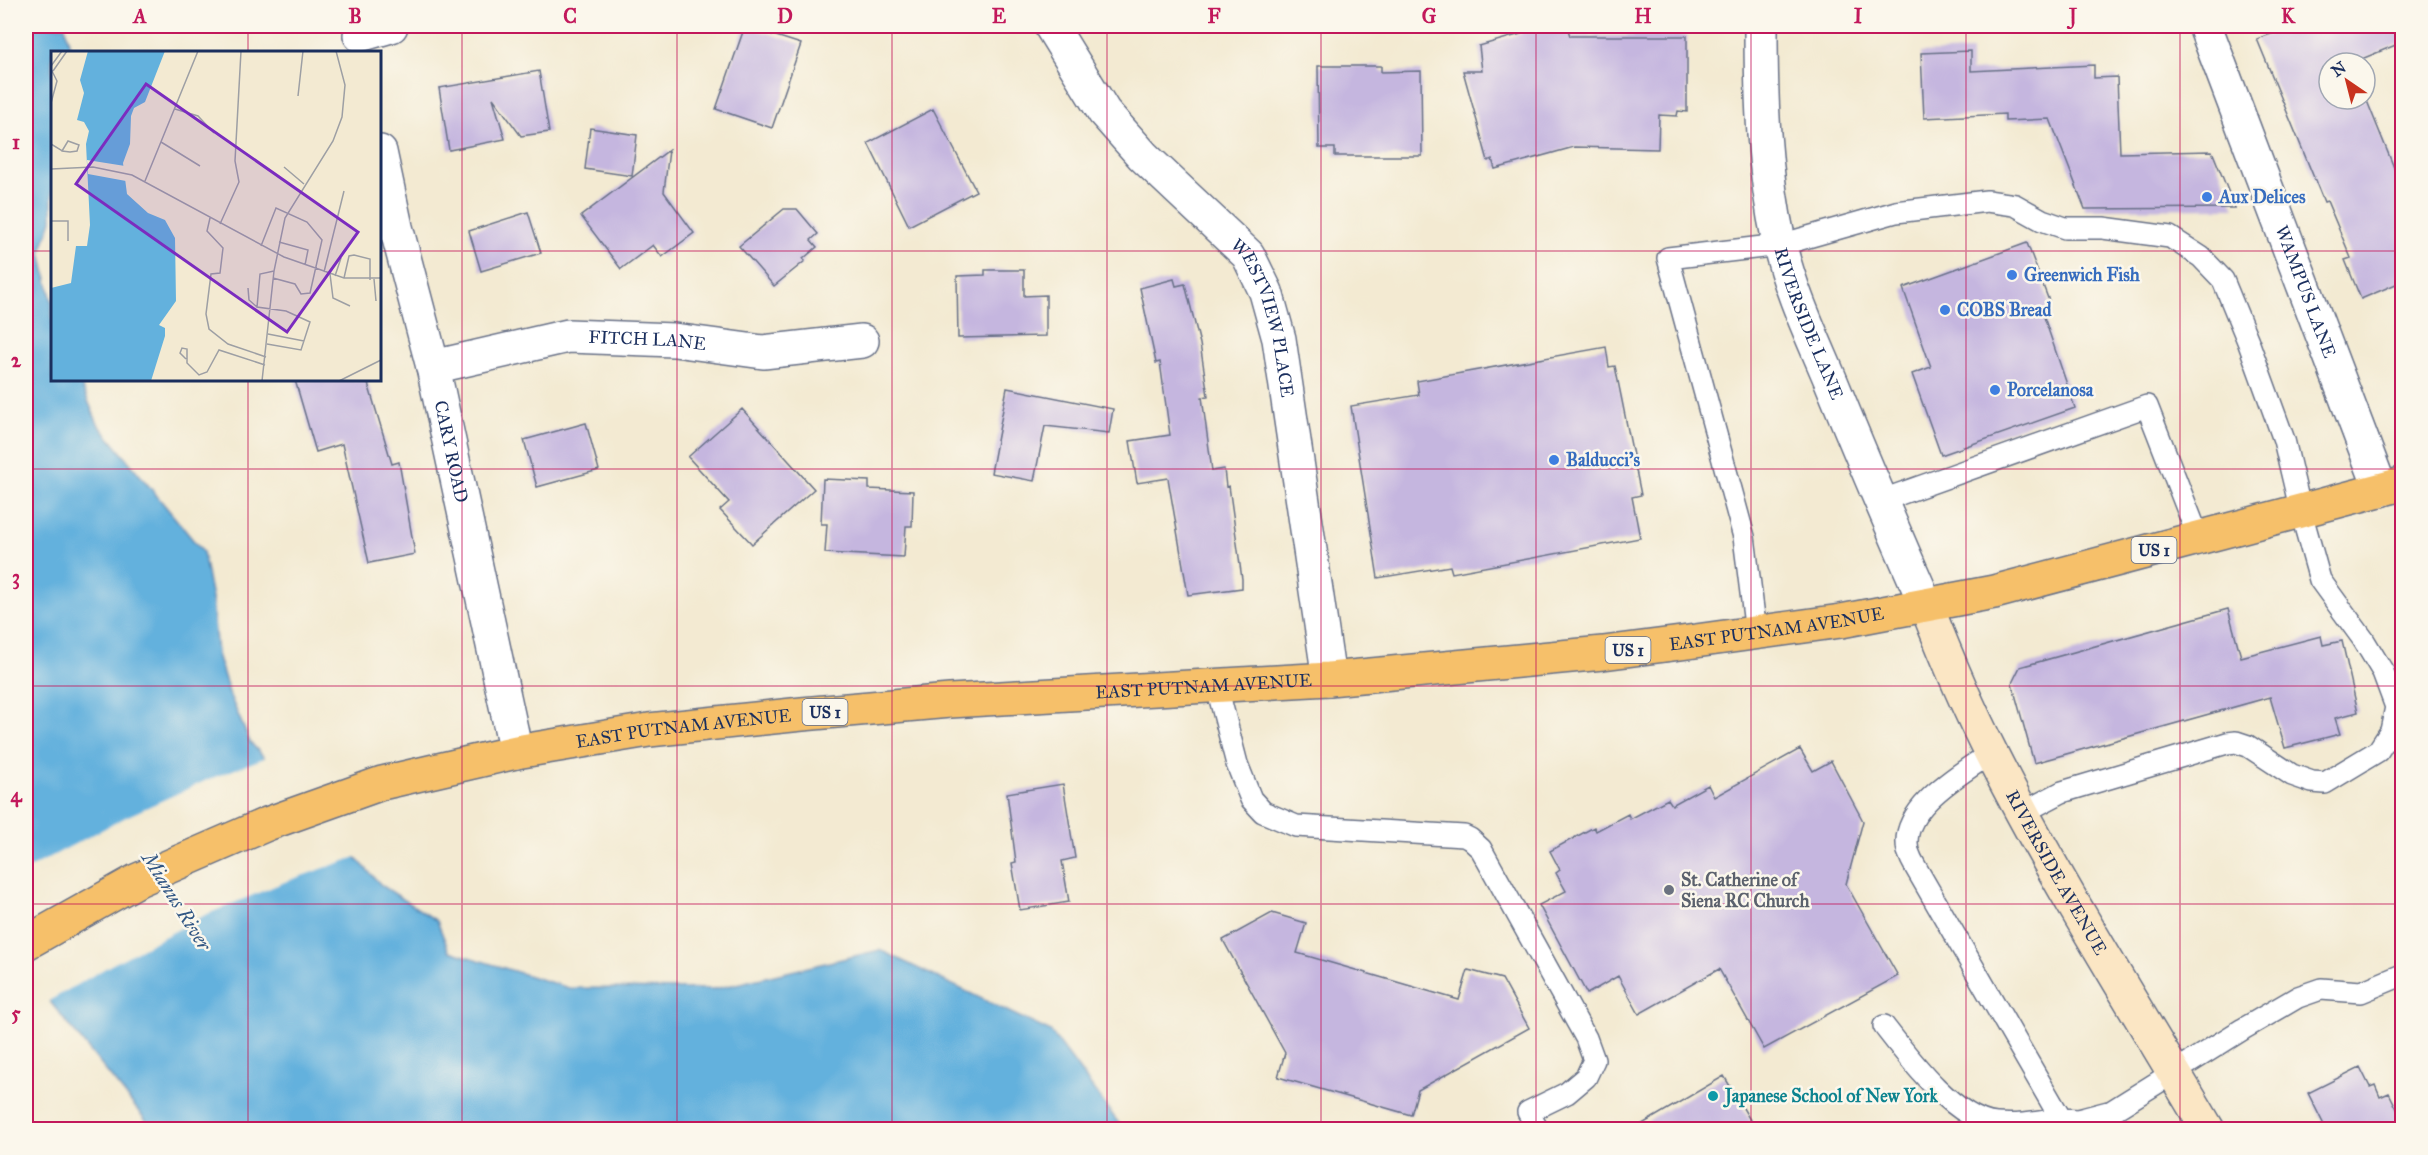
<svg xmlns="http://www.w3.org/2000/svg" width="2428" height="1155" font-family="'IM FELL Great Primer',serif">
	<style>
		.water { fill: #63b1dd; stroke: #3f709e; stroke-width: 1.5 }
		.pier { fill: #f3ead2 }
		.building { fill: #c5b6df }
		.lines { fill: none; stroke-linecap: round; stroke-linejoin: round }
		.lane-casing { stroke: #677087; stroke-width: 24 }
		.street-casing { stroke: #677087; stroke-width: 36 }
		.secondary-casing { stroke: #677087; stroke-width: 36 }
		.primary-casing { stroke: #677087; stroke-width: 36 }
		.lane { stroke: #fff; stroke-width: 21 }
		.street { stroke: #fff; stroke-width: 33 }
		.secondary { stroke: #fbe6c4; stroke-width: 33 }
		.primary { stroke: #f6c06b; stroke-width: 33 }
		.grid { fill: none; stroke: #c2185b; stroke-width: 1.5; stroke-opacity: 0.55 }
		.shop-dot { fill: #3f7fe0; stroke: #fbf7ec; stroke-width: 2 }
		.worship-dot { fill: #6b7280; stroke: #fbf7ec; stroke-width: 2 }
		.culture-dot { fill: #0f9aa8; stroke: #fbf7ec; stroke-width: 2 }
		.labels { text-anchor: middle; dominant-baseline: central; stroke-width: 5; stroke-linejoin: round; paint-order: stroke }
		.shield { fill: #fbf7ec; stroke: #5e6b89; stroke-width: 1.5 }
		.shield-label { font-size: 16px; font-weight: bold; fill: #1b2f5e }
		.shop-label { font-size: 18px; font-weight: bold; fill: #366cbe; stroke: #fbf7ec; text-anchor: start }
		.street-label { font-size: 18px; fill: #1b2f5e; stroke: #fbf7ec }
		.worship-label { font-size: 18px; font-weight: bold; fill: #5b616d; stroke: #fbf7ec; text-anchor: start }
		.culture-label { font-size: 18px; font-weight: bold; fill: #0d838f; stroke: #fbf7ec; text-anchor: start }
		.water-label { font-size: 20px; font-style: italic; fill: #315684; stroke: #fbf7ec }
		.inset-road { fill: none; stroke: #9d9fa4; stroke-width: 1.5 }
		.view { fill: #7b2cbf; fill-opacity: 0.15; stroke: #7b2cbf; stroke-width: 3 }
		.inset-edge { fill: none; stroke: #1b2f5e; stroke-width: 3 }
		.neatline { fill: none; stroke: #c2185b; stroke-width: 2 }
		.grid-label { font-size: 20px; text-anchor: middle; font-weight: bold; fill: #c2185b }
	</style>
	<rect width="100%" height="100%" fill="#fbf7ec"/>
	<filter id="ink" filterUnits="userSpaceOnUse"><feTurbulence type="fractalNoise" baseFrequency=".0167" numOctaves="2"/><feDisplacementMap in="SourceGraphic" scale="12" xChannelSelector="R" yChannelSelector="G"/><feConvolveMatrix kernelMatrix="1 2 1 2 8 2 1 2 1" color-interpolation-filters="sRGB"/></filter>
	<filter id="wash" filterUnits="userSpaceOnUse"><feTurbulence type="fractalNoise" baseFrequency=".008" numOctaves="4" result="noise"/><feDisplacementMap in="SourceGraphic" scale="24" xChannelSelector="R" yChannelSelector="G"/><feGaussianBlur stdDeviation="1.35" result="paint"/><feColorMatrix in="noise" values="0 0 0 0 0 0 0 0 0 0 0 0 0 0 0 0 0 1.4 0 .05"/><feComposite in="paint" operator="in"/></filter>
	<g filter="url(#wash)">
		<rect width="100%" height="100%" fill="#f3ead2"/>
		<path class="water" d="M 26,26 L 65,26 L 71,52 L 52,52 L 52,220 L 41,252 L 52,302 L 52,380 L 79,380 L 98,424 L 203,552 L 212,598 L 217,654 L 230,696 L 250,742 L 381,885 L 437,921 L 449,951 L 569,988 L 715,989 L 880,950 L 1051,1032 L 1123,1129 L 153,1129 L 26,972 Z"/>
		<path class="pier" d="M 267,757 L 359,856 L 287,881 L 205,915 L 109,966 L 47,1002 L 26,976 L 26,870 L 126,817 L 207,780 Z"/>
		<g id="blocks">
			<path class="building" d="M 745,26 L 801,44 L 772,128 L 716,109 Z
				M 1518,26 L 1567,26 L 1570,36 L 1687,36 L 1687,112 L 1678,111 L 1677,116 L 1659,115 L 1658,149 L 1574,147 L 1495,169 L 1492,159 L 1488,161 L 1463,71 L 1482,71 L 1479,46 L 1521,34 Z
				M 2293,26 L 2403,26 L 2403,42 L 2352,63 L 2329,63 L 2329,99 L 2365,99 L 2365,96 L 2403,190 L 2403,281 L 2361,299 L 2345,260 L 2351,258 L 2327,201 L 2324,202 L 2257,39 Z
				M 1971,51 L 1971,71 L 2094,65 L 2094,78 L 2117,77 L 2120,153 L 2212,151 L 2235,208 L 2085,209 L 2050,119 L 2005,121 L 2005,114 L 1924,118 L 1921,53 Z
				M 1318,66 L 1381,66 L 1381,72 L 1421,71 L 1422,156 L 1335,156 L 1335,148 L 1319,148 Z
				M 539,71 L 549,132 L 521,136 L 493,98 L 505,139 L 449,150 L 439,88 Z
				M 933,109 L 976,191 L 909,226 L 868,143 Z
				M 590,128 L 637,135 L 632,176 L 585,169 Z
				M 669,150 L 664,192 L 694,233 L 662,257 L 653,245 L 621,269 L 581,216 Z
				M 784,209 L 797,209 L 818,234 L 811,240 L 817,247 L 803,259 L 805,261 L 774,286 L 739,246 Z
				M 528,212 L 541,253 L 481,271 L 469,231 Z
				M 2027,243 L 2049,301 L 2049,315 L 2044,317 L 2075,408 L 1941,455 L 1912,374 L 1931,367 L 1903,288 Z
				M 985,270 L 1024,270 L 1024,296 L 1046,295 L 1046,336 L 958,338 L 957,276 L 985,275 Z
				M 1174,279 L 1176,286 L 1185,284 L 1200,344 L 1208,396 L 1202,397 L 1212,471 L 1224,469 L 1226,487 L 1229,486 L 1242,579 L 1242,588 L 1188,595 L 1168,478 L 1137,483 L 1130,441 L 1170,435 L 1160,362 L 1156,363 L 1140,288 Z
				M 1606,347 L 1609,367 L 1615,366 L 1641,495 L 1632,497 L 1640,538 L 1452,573 L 1450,566 L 1378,578 L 1351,406 L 1419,395 L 1417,381 Z
				M 295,380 L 367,380 L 392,464 L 399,462 L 415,554 L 369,563 L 342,444 L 316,452 Z
				M 1007,388 L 1113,409 L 1109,433 L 1045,426 L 1034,481 L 991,473 Z
				M 742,409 L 814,489 L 752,544 L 720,510 L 729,502 L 688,457 Z
				M 586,423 L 599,470 L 537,487 L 524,440 Z
				M 823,479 L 869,481 L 869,489 L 913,491 L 912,526 L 906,526 L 904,557 L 825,553 L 827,524 L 821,524 Z
				M 2228,609 L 2241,657 L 2321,636 L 2323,645 L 2342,641 L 2358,712 L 2335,718 L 2340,734 L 2285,748 L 2270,697 L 2034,763 L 2012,683 L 2020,667 Z
				M 1800,749 L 1813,771 L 1831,761 L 1863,821 L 1846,884 L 1898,976 L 1764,1049 L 1719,969 L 1639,1014 L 1618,976 L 1587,994 L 1539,905 L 1566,891 L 1556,873 L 1560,870 L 1550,851 L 1594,827 L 1596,831 L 1628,814 L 1630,819 L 1668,799 L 1672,805 L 1708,785 L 1714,797 Z
				M 1063,784 L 1075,858 L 1062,861 L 1069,902 L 1020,910 L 1012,863 L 1016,862 L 1007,793 Z
				M 1272,913 L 1306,923 L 1297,953 L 1459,1000 L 1468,970 L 1502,979 L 1529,1028 L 1418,1090 L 1411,1115 L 1278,1077 L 1285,1053 L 1223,940 Z
				M 2360,1067 L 2370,1087 L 2375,1085 L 2380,1097 L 2389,1093 L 2403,1121 L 2403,1130 L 2314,1130 L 2324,1125 L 2308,1093 Z
				M 1724,1076 L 1756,1130 L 1632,1130 Z"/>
		</g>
	</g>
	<g filter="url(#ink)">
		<use href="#blocks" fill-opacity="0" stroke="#677087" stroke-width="1.5"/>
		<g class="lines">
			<g class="lane-casing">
				<path id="lane" d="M 1880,501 L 2147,406 L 2199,539
					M 1756,633 L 1744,537 L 1668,258 L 1780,245 L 1896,212 L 1987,201 L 2015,205 L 2042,220 L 2065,228 L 2103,228 L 2170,237 L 2201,257 L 2223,280 L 2248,341 L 2284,440 L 2301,512 L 2320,580 L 2363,639 L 2383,672 L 2396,707 L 2391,731 L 2378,751 L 2325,783 L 2312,782 L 2292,775 L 2248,746 L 2236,742 L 2227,743 L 2062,792 L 2022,813
					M 1217,687 L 1237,764 L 1251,799 L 1263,812 L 1296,826 L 1464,836 L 1470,839 L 1481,849 L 1586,1038 L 1594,1060 L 1586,1077 L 1567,1093 L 1528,1112 L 1538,1130
					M 1991,753 C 1962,773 1898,809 1908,851 C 1910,857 1913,863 1916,868 L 2061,1119 L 2078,1120 L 2112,1111 L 2243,1029 L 2298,997 L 2321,989 L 2361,992 L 2402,975
					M 1884,1026 C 1908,1057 1955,1120 1996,1124 C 2018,1126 2039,1122 2061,1119"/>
			</g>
			<g class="street-casing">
				<g id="street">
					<path id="s1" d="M 1051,26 L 1104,112 L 1143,156 L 1248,255 L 1266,292 L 1279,339 L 1329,679"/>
					<path id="s2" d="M 1761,26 C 1761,99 1763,170 1779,242 C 1790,290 1811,334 1830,379 C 1861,455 1893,530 1926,605"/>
					<path id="s3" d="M 2205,26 L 2381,490"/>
					<path d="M 360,35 L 391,26"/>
					<path id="s4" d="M 380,152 L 396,227 L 433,367 L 516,752"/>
					<path id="s5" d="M 433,367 L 568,336 L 674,340 L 763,352 L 862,341"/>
				</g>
			</g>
			<g class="secondary-casing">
				<g id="secondary">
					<path id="s6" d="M 1926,605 C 1946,656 1967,706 1992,755 C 2057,884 2135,1006 2208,1130"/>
				</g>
			</g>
			<g class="primary-casing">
				<g id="primary">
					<path id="s7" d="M 26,943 L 138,880 L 267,824 L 382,783 L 516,752 L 649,730 L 802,714 L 950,701 L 1329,679 L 1603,653 L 1681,643 L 1841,621 L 1994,592 L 2402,484"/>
				</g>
			</g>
			<use href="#lane" class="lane"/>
			<use href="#street" class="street"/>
			<use href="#secondary" class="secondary"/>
			<use href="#primary" class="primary"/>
		</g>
	</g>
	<path class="grid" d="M 248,26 L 248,52M 462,26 L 462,1130M 677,26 L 677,1130M 892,26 L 892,1130M 1107,26 L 1107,1130M 1321,26 L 1321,1130M 1536,26 L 1536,1130M 1751,26 L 1751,1130M 1966,26 L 1966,1130M 2180,26 L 2180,1130M 26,251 L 52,251M 380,251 L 2402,251M 248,380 L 248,1130M 26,469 L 2402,469M 26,686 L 2402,686M 26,904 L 2402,904"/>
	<g class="shop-dot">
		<circle cx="2207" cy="197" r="6"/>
		<circle cx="2012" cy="275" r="6"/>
		<circle cx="1945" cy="310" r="6"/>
		<circle cx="1995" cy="390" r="6"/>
		<circle cx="1554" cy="460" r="6"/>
	</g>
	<circle class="worship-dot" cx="1669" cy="890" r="6"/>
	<circle class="culture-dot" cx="1713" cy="1096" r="6"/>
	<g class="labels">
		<g class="shield">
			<rect x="2131.5" y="537" width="45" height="26" rx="4.5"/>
			<rect x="1605.5" y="637" width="45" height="26" rx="4.5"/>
			<rect x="802.5" y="699" width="45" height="26" rx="4.5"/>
		</g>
		<g class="shield-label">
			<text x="2154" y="550">US 1</text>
			<text x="1628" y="650">US 1</text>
			<text x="825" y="712">US 1</text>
		</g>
		<g class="shop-label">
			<text x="2219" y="197">Aux Delices</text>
			<text x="2024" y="275">Greenwich Fish</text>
			<text x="1957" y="310">COBS Bread</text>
			<text x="2007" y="390">Porcelanosa</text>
			<text x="1566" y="460">Balducci's</text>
		</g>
		<g class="street-label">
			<text stroke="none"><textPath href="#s3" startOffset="284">WAMPUS LANE</textPath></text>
			<text stroke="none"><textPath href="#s1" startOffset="369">WESTVIEW PLACE</textPath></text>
			<text stroke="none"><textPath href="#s2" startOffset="304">RIVERSIDE LANE</textPath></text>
			<text stroke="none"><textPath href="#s5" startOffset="218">FITCH LANE</textPath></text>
			<text stroke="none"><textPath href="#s4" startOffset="308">CARY ROAD</textPath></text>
			<text stroke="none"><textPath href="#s7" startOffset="1796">EAST PUTNAM AVENUE</textPath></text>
			<text stroke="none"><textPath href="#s7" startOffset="1220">EAST PUTNAM AVENUE</textPath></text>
			<text stroke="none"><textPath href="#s7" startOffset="698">EAST PUTNAM AVENUE</textPath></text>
			<text stroke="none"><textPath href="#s6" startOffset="298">RIVERSIDE AVENUE</textPath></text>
		</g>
		<g class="worship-label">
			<text x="1681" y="880">St. Catherine of<tspan x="1681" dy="21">Siena RC Church</tspan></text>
		</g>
		<g class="culture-label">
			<text x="1725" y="1096">Japanese School of New York</text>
		</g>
		<g class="water-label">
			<text transform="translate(177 901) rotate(58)">Mianus River</text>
		</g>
	</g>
	<g transform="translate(51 51)">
		<rect width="330" height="330" fill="#f3ead2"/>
		<path d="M 37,0 L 114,0 L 94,51 L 83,57 L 80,65 L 79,93 L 72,112 L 76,143 L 97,162 L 114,169 L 124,187 L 125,250 L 108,274 L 114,277 L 114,285 L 100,330 L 0,330 L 0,237 L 20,232 L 25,195 L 36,195 L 39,174 L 35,93 L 38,80 L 33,71 L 26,69 L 33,42 L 29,29 Z" fill="#63b1dd"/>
		<path d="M 36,109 L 74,115 L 75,130 L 37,123 Z" fill="#f3ead2"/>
		<path class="inset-road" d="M 0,15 L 11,0M 0,18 L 6,30 L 0,52M 2,20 L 16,0M 247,45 L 252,0M 124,58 L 147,65 L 163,82M 110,91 L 149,115M 0,93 L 10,99 L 11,100 L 19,101 L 26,100 L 28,94 L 17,90 L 11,100M 233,116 L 253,133M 0,118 L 42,116 L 81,124 L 233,206 L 293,227 L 330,227M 94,130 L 147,0M 159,167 L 156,180 L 172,197 L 169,222 L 160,223 L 155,263 L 158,278 L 177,293 L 215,306M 0,170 L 17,170 L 17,190M 169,173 L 188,131 L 184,110 L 190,0M 228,191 L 257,199 L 254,214M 210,195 L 225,157 L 256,171 L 271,189 L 259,242 L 250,243 L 244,233 L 222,227M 273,221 L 293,140M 279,223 L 282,247 L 299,255M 284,225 L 290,207M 293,227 L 298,205 L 303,204 L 319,208 L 319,229M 323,228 L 325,250M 197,237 L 198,249 L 206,256M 217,283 L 253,290M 216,293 L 250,299 L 259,271 L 235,260 L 206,256 L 209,223 L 223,220M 135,308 L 129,302 L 131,297 L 136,298 L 136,312 L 148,324 L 156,321 L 168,299 L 214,314M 211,330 L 223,220 L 234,167 L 282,90 L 291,66 L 294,34 L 285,0M 288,330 L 330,309"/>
		<path class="view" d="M 95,33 L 307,181 L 236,281 L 25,133 Z"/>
		<rect width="330" height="330" class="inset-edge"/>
	</g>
	<rect width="2428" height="1155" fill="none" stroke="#fbf7ec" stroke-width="66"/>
	<g transform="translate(2347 81) rotate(325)"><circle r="28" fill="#fbf7ec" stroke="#a1a7b3" stroke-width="1.5"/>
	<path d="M0-4.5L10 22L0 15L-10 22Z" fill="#c8321e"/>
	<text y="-9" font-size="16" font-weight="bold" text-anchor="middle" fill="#1b2f5e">N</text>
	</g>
	<rect x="33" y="33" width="2362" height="1089" class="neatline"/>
	<g class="grid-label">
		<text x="140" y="23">A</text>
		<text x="355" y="23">B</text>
		<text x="570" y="23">C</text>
		<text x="785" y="23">D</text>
		<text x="999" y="23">E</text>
		<text x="1214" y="23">F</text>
		<text x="1429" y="23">G</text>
		<text x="1643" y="23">H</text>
		<text x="1858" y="23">I</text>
		<text x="2073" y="23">J</text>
		<text x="2288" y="23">K</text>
		<text x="16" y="149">1</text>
		<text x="16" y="367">2</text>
		<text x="16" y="584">3</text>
		<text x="16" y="802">4</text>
		<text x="16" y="1020">5</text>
	</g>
</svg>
